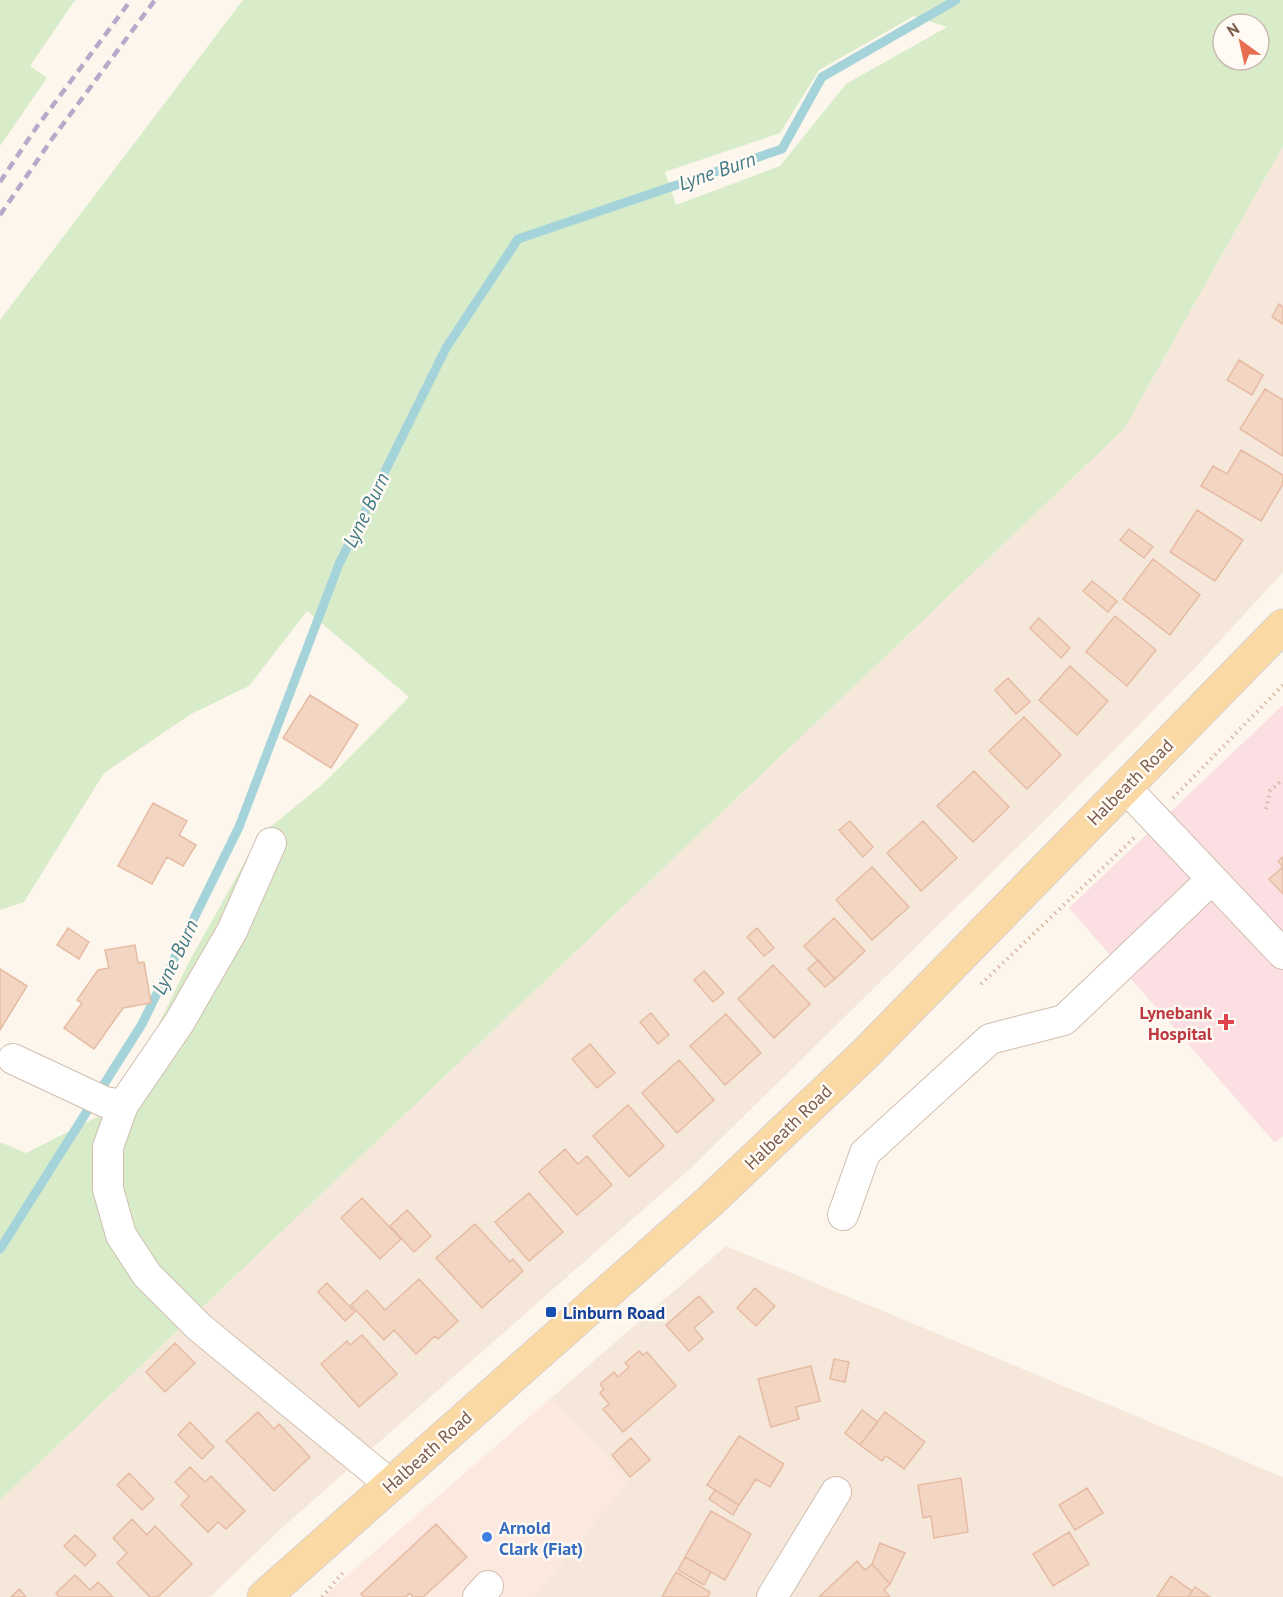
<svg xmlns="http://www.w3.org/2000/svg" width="1283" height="1597" font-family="'PT Sans',sans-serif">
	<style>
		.residential { fill: #f5e8da }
		.commercial { fill: #fde8e0 }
		.medical { fill: #fbdfe3 }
		.green { fill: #d8ecc9; fill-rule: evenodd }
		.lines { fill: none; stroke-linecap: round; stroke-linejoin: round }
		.stream { stroke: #a5d3da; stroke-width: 9 }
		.building { fill: #f3d5c3; stroke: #e6bba3; stroke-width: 1.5 }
		.minor-casing { stroke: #d1beb0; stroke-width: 32 }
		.major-casing { stroke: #dad1cd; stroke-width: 35 }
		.path { stroke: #d9b8a5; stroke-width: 4; stroke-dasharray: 1.5 4.5; stroke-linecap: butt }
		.minor { stroke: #fff; stroke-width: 30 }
		.major { stroke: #fbd9a5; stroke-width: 33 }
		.rail { stroke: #b9a8c9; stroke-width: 4.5; stroke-dasharray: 9 6; stroke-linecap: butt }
		.health-dot { fill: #e0444e; stroke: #fffaf3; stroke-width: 2 }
		.transit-dot { fill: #1a4fb4; stroke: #fffaf3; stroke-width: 2 }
		.shop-dot { fill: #3f7fe0; stroke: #fffaf3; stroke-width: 2 }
		.labels { text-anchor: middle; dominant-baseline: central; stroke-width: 5; stroke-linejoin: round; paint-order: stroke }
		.street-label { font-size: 18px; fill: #7a5c4d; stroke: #fffaf3 }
		.health-label { font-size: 18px; font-weight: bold; fill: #be3a42; stroke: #fffaf3; text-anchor: end }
		.transit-label { font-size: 18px; font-weight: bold; fill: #164399; stroke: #fffaf3; text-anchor: start }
		.shop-label { font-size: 18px; font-weight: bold; fill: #366cbe; stroke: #fffaf3; text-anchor: start }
		.water-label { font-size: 20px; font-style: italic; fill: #437c86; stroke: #fffaf3 }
	</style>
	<rect width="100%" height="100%" fill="#fdf6ec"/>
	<path class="residential" d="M 1283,146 L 1283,572 L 1195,668 L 1040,825 L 693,1166 L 285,1525 L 210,1597 L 0,1597 L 0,1500 L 1124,429 Z
		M 726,1246 L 1283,1477 L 1283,1597 L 534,1597 L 629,1480 L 551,1398 Z"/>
	<path class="commercial" d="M 551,1398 L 629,1480 L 534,1597 L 325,1597 L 326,1594 Z"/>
	<path class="medical" d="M 1283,705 L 1283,1136 L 1275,1143 L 1069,908 Z"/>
	<path class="green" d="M 0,0 L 75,0 L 30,66 L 47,78 L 0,146 Z
		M 243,0 L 1283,0 L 1283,146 L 1124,429 L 0,1500 L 0,1142 L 26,1153 L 99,1116 L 150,1042 L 189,962 L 259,836 L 322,785 L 409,697 L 307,611 L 249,686 L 191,714 L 104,773 L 24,902 L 0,910 L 0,320 ZM 914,16 L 947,27 L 846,84 L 780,166 L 676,205 L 665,172 L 780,133 L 819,70 ZM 1223,24 L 1259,24 L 1259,60 L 1223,60 Z"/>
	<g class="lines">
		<path class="stream" d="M 0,1249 L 142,1024 L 239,827 L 339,564 L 446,348 L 518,239 L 782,149 L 822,77 L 956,0"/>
	</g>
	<path class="building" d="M 1279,304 L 1283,307 L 1283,324 L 1272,317 Z
		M 1239,360 L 1263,375 L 1252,395 L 1227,380 Z
		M 1265,389 L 1283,400 L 1283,456 L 1240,429 Z
		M 1241,450 L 1283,475 L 1283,484 L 1261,521 L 1201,486 L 1213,466 L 1227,474 Z
		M 1197,510 L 1243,540 L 1215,581 L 1170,552 Z
		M 1129,529 L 1153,547 L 1144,558 L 1120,540 Z
		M 1153,559 L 1200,595 L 1170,635 L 1123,599 Z
		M 1092,581 L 1117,601 L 1108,612 L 1083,591 Z
		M 1115,616 L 1156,650 L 1127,686 L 1086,652 Z
		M 1039,618 L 1070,648 L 1061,658 L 1030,628 Z
		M 1070,666 L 1108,701 L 1077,735 L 1039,700 Z
		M 1008,678 L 1030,702 L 1016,714 L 995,690 Z
		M 310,695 L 358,725 L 331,768 L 283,738 Z
		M 1024,717 L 1061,755 L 1027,789 L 989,751 Z
		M 974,771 L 1009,807 L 973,842 L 937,806 Z
		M 153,803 L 187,821 L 179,835 L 196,845 L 183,866 L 167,857 L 152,884 L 118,866 Z
		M 850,821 L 873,847 L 863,857 L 839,830 Z
		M 923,821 L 957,858 L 921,891 L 887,853 Z
		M 1283,857 L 1283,894 L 1269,879 L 1283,867 L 1278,861 Z
		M 872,867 L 909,907 L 872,940 L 836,900 Z
		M 834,918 L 865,951 L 835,979 L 804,946 Z
		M 68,928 L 89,942 L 79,959 L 57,945 Z
		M 757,928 L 774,948 L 764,956 L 747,937 Z
		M 135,945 L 138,963 L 144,962 L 151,1003 L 123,1008 L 94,1049 L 64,1028 L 82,1003 L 77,1000 L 98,970 L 109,968 L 105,950 Z
		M 818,960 L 835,979 L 825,987 L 808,969 Z
		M 773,965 L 810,1004 L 774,1038 L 738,999 Z
		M 0,969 L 27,986 L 0,1030 Z
		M 704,971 L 724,993 L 713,1002 L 694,980 Z
		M 651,1013 L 669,1035 L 658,1044 L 640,1022 Z
		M 726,1014 L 761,1053 L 725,1085 L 690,1046 Z
		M 590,1044 L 615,1073 L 597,1088 L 572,1059 Z
		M 679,1060 L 714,1100 L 677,1133 L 642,1093 Z
		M 628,1105 L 664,1146 L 629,1177 L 593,1136 Z
		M 565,1149 L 578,1164 L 587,1156 L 612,1185 L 577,1215 L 539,1172 Z
		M 529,1193 L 563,1232 L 529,1261 L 495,1222 Z
		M 362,1198 L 401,1239 L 380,1259 L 341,1218 Z
		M 407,1210 L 431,1236 L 414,1252 L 390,1226 Z
		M 475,1224 L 510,1262 L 513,1259 L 523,1271 L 482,1308 L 436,1258 Z
		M 419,1279 L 458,1321 L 438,1339 L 435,1336 L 416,1354 L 394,1330 L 384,1340 L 351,1305 L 367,1290 L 385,1310 Z
		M 327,1283 L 355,1312 L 345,1321 L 318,1292 Z
		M 755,1288 L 775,1306 L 756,1326 L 737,1308 Z
		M 699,1296 L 713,1312 L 694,1328 L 703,1339 L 689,1351 L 666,1325 Z
		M 362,1335 L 397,1374 L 359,1407 L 321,1364 L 347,1341 L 350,1345 Z
		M 175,1343 L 195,1363 L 165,1392 L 146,1372 Z
		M 639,1351 L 643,1355 L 647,1352 L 676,1386 L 623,1432 L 603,1409 L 609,1404 L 600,1393 L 604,1389 L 600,1384 L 614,1372 L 618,1377 L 629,1367 L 625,1363 Z
		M 834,1359 L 849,1362 L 845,1382 L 830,1379 Z
		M 811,1366 L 820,1401 L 796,1407 L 799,1419 L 771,1427 L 758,1379 Z
		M 862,1410 L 878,1422 L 860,1445 L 845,1433 Z
		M 258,1412 L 274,1429 L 279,1424 L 310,1457 L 274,1491 L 226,1441 Z
		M 885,1412 L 925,1442 L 904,1469 L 886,1456 L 882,1461 L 860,1445 Z
		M 190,1422 L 214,1447 L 202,1459 L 178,1435 Z
		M 739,1436 L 784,1464 L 770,1487 L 756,1479 L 739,1505 L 707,1485 Z
		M 631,1438 L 650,1460 L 630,1477 L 612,1455 Z
		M 190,1467 L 205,1482 L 211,1476 L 245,1511 L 226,1529 L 218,1522 L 208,1532 L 181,1505 L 189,1496 L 175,1482 Z
		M 129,1473 L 154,1499 L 142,1510 L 117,1485 Z
		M 961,1478 L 968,1532 L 934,1538 L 931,1516 L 923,1518 L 918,1485 Z
		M 1087,1488 L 1103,1513 L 1075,1530 L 1059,1505 Z
		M 715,1490 L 739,1505 L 733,1515 L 709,1499 Z
		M 711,1511 L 751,1534 L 725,1580 L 685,1557 Z
		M 132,1519 L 147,1535 L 155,1526 L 192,1564 L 158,1597 L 150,1597 L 117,1563 L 127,1553 L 113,1538 Z
		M 436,1524 L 467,1557 L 423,1597 L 413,1597 L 410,1593 L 406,1597 L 364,1597 L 361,1594 Z
		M 1069,1532 L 1089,1564 L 1053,1586 L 1033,1554 Z
		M 75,1535 L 96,1555 L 85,1566 L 64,1546 Z
		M 880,1543 L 905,1553 L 890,1584 L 872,1564 Z
		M 685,1557 L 711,1572 L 704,1585 L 678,1570 Z
		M 857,1561 L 865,1570 L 872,1564 L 890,1584 L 884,1590 L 890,1597 L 819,1597 Z
		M 676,1572 L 710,1592 L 708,1597 L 662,1597 Z
		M 75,1575 L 90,1590 L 98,1582 L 113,1597 L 59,1597 L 56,1593 Z
		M 1171,1576 L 1192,1591 L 1188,1597 L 1157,1597 Z
		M 1195,1587 L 1210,1597 L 1188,1597 Z
		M 19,1589 L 26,1597 L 11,1597 Z"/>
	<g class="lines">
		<g class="minor-casing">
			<path id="minor" d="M 1126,788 L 1283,954
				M 271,843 L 232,931 L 179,1023 L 123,1105 L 108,1147 L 108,1189 L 121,1235 L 147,1275 L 199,1327 L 390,1484
				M 13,1059 L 105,1102 L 123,1105
				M 843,1215 L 865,1153 L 990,1039 L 1064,1020 L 1212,879
				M 478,1597 L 488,1586
				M 772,1597 L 836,1492"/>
		</g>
		<g class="major-casing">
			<path id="major" d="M 264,1597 L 709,1202 L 865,1054 L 1283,626"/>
		</g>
		<path class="path" d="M 1173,798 L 1283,685
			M 1266,809 L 1270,791 L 1283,779
			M 981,984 L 1134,838
			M 322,1597 L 345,1570"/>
		<use href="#minor" class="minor"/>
		<use href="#major" class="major"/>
		<path class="rail" d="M 0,182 L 36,128 L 131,0
			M 0,215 L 52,139 L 155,0"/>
	</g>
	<path class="health-dot" d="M1223 1013h6v6h6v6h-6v6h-6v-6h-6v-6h6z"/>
	<rect class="transit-dot" x="545" y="1306" width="12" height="12" rx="3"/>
	<circle class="shop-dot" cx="487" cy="1537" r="6"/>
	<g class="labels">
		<g class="street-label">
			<text transform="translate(1130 782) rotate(-45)">Halbeath Road</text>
			<text transform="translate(788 1127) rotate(-44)">Halbeath Road</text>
			<text transform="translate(427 1452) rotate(-42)">Halbeath Road</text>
		</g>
		<g class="health-label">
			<text x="1212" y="1012">Lynebank<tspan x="1212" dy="21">Hospital</tspan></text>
		</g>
		<g class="transit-label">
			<text x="563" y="1312">Linburn Road</text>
		</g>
		<g class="shop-label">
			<text x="499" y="1527">Arnold<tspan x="499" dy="21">Clark (Fiat)</tspan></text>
		</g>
		<g class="water-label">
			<text transform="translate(717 171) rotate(-19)">Lyne Burn</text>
			<text transform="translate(366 510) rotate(-64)">Lyne Burn</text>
			<text transform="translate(175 957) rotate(-64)">Lyne Burn</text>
		</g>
	</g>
	<g transform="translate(1241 42) rotate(327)"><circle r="28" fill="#fffaf3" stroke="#cabbb1" stroke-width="1.5"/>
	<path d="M0-4.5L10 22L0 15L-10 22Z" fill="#e76f51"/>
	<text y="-9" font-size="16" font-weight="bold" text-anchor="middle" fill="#7a5c4d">N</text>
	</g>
</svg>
